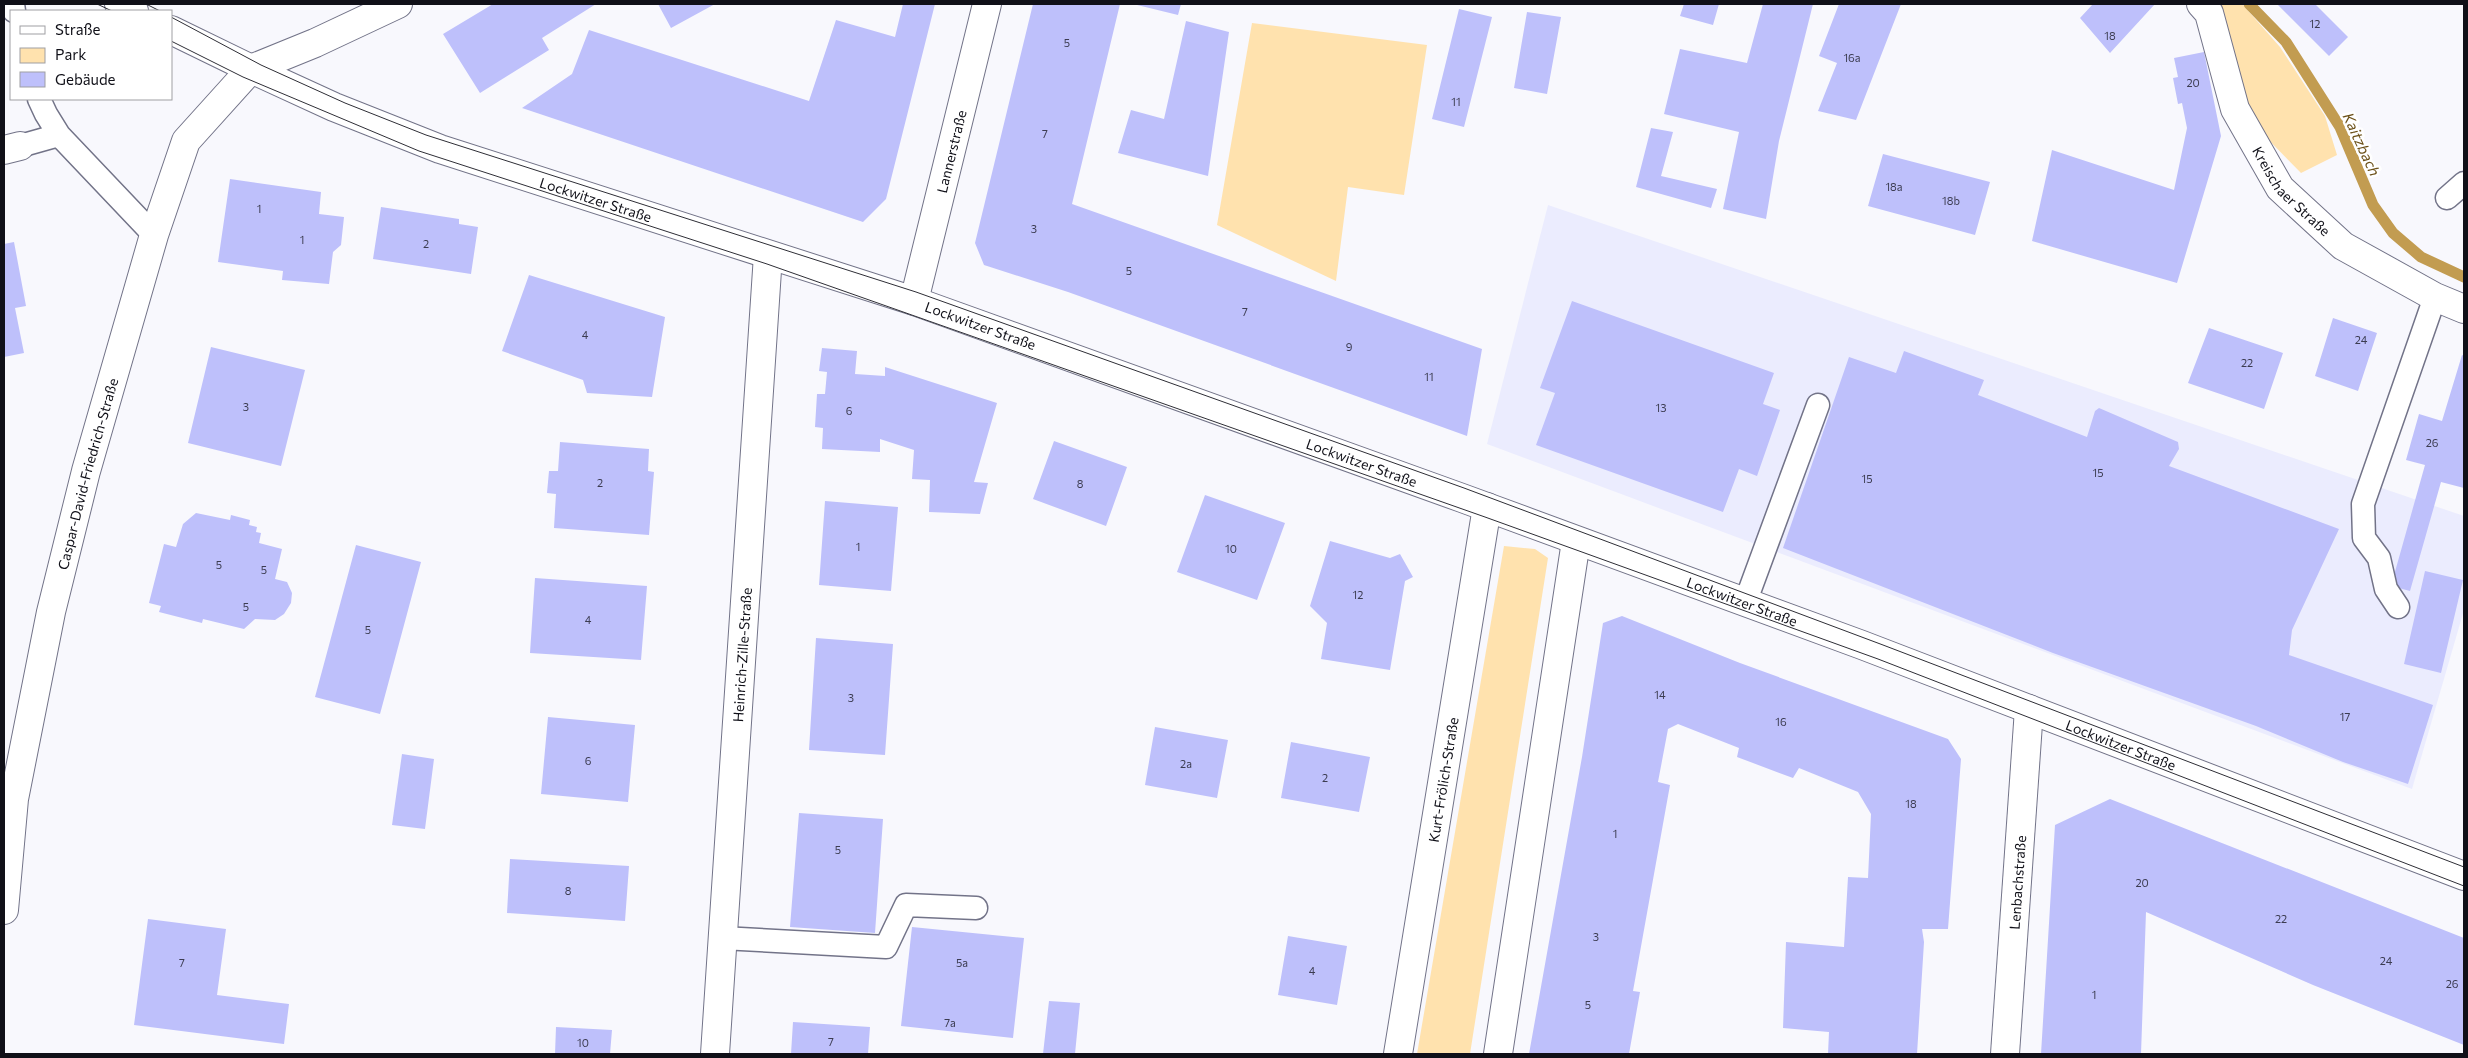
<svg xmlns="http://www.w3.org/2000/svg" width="2468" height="1058" font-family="Commissioner,sans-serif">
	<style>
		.built { fill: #ebecfe }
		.green { fill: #ffe2ae }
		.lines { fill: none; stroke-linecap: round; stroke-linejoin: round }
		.stream { stroke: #c29c51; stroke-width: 11 }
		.building { fill: #bec0fb }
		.service-casing { stroke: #727388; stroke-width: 25 }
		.minor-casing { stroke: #727388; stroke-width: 30 }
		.tertiary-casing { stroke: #727388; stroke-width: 30 }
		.service { stroke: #fff; stroke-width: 22 }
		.minor { stroke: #fff; stroke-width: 28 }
		.tertiary { stroke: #fff; stroke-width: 28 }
		.tram { stroke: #2e2e36; stroke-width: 1 }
		.labels { text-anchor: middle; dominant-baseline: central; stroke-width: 5; stroke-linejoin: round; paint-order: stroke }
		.number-label { font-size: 11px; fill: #3c3c51 }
		.street-label { font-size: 14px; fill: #101018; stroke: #fff }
		.water-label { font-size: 15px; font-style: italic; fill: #6c5119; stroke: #fff }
	</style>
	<rect width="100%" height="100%" fill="#f8f8fd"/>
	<path class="built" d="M 1548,205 L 2464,516 L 2464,610 L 2412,789 L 1487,444 Z"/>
	<path class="green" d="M 2216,4 L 2242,4 L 2280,47 L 2325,116 L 2337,155 L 2301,173 L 2257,128 L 2232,64 Z
		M 1252,23 L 1427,45 L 1404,195 L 1348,187 L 1336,281 L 1217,225 Z
		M 1504,546 L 1535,549 L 1548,558 L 1470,1054 L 1417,1054 Z"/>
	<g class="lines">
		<path class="stream" d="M 2249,4 L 2286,42 L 2340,127 L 2373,205 L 2393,233 L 2421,257 L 2464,277"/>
	</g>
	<path class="building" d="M 493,4 L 596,4 L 542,38 L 549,50 L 480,93 L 443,34 Z
		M 658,4 L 715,4 L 671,28 Z
		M 903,4 L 935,4 L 886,199 L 863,222 L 522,108 L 572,74 L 589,30 L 809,101 L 836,20 L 895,37 Z
		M 1033,4 L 1120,4 L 1072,204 L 1482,349 L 1467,436 L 1068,292 L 984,265 L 975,243 Z
		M 1133,4 L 1181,4 L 1178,15 Z
		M 1684,4 L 1719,4 L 1713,25 L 1680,16 Z
		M 1763,4 L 1813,4 L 1779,141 L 1766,219 L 1723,209 L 1739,132 L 1664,114 L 1680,49 L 1747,63 Z
		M 1839,4 L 1901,4 L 1856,120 L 1818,111 L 1837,63 L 1819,56 Z
		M 2093,4 L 2155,4 L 2110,53 L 2080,18 Z
		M 2277,4 L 2315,4 L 2348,37 L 2329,56 Z
		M 1459,9 L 1492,17 L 1464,127 L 1432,119 Z
		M 1527,12 L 1561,17 L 1547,94 L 1514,88 Z
		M 1186,21 L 1229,32 L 1208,176 L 1118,153 L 1131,110 L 1164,119 Z
		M 2204,52 L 2221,136 L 2177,283 L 2032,241 L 2052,150 L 2174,190 L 2187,128 L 2182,103 L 2178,104 L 2173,78 L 2178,77 L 2174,58 Z
		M 1651,128 L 1673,132 L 1661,176 L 1717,189 L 1711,208 L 1636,187 Z
		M 1883,154 L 1990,182 L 1975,235 L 1868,206 Z
		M 230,179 L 321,192 L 319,214 L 344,217 L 341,245 L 333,252 L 329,284 L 282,280 L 283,271 L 218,262 Z
		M 381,207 L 459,219 L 459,224 L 478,227 L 471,274 L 373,259 Z
		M 14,242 L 26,306 L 15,308 L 24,353 L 4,357 L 4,244 Z
		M 529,275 L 665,317 L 652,397 L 587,393 L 583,380 L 502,351 Z
		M 1572,301 L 1774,373 L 1763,404 L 1780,410 L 1757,476 L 1739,469 L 1723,512 L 1536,445 L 1555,393 L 1540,388 Z
		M 2333,318 L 2377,333 L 2358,391 L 2315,376 Z
		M 2209,328 L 2283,353 L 2264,409 L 2188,383 Z
		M 211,347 L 305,370 L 281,466 L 188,443 Z
		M 822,348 L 857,351 L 855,374 L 885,376 L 885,367 L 997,403 L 974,482 L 988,483 L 980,514 L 929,512 L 930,480 L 912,479 L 914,450 L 880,439 L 880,452 L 822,449 L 823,428 L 815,427 L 817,394 L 825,394 L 827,372 L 819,371 Z
		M 1904,351 L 1984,380 L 1978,395 L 2087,437 L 2095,411 L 2099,408 L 2178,442 L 2179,449 L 2169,466 L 2339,529 L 2292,630 L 2289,655 L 2433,705 L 2408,784 L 2343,762 L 2256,726 L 2053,653 L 1783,548 L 1849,357 L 1896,373 Z
		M 2462,355 L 2464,356 L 2464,488 L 2441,482 L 2410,591 L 2391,586 L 2425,465 L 2406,460 L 2419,414 L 2442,421 Z
		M 1054,441 L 1127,467 L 1106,526 L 1033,499 Z
		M 560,442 L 649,449 L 648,471 L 654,472 L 649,535 L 554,528 L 556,494 L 547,493 L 549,471 L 558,471 Z
		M 1205,495 L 1285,523 L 1257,600 L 1177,572 Z
		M 825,501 L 898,507 L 891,591 L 819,585 Z
		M 196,513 L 230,520 L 231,515 L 250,520 L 249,525 L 257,527 L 256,532 L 261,533 L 259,543 L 282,549 L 275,579 L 287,582 L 292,593 L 291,603 L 284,614 L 275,620 L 255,619 L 244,629 L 203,619 L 202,623 L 159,612 L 161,606 L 149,603 L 164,544 L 176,547 L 183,524 Z
		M 1330,541 L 1390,558 L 1400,554 L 1413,577 L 1405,581 L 1390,670 L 1321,659 L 1327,623 L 1310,606 Z
		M 356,545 L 421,562 L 380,714 L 315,697 Z
		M 2425,571 L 2463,580 L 2441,673 L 2404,664 Z
		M 535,578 L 647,586 L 641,660 L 530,653 Z
		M 1622,616 L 1740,663 L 1948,739 L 1961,759 L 1948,929 L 1922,929 L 1924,942 L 1917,1054 L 1828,1054 L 1829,1032 L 1783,1028 L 1786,942 L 1844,947 L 1848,877 L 1868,878 L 1871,814 L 1858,792 L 1799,768 L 1793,778 L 1737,757 L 1739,748 L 1678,724 L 1668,729 L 1658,782 L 1670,785 L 1633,991 L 1640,992 L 1629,1054 L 1529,1054 L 1582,757 L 1603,623 Z
		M 816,638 L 893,644 L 885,755 L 809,750 Z
		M 548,717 L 635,725 L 628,802 L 541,794 Z
		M 1155,727 L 1228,740 L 1217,798 L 1145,785 Z
		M 1291,742 L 1370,757 L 1359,812 L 1281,798 Z
		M 402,754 L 434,759 L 425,829 L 392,825 Z
		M 2110,799 L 2464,938 L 2464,1045 L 2313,985 L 2146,912 L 2141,1054 L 2041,1054 L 2055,825 Z
		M 799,813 L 883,819 L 875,933 L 790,927 Z
		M 510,859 L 629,866 L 625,921 L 507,913 Z
		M 148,919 L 226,929 L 217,995 L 289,1004 L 284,1044 L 134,1025 Z
		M 912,927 L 1024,938 L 1013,1038 L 901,1026 Z
		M 1288,936 L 1347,946 L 1337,1005 L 1278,995 Z
		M 1049,1001 L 1080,1003 L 1075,1054 L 1043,1054 Z
		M 793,1022 L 870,1027 L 868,1054 L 791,1054 Z
		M 556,1027 L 612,1030 L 610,1054 L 555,1054 Z"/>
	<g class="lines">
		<g class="service-casing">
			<path id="service" d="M 13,4 L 14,11
				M 39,99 L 46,114 L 59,135 L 154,235
				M 20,146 L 59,135
				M 2447,198 L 2464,183
				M 1745,603 L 1818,405
				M 2398,607 L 2386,589 L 2379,558 L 2364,538 L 2363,504 L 2435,297
				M 722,938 L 886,947 L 906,905 L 976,908"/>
		</g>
		<g class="minor-casing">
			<g id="minor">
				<path id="s1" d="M 2201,4 L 2209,13 L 2235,109 L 2280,188 L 2343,246 L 2435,297 L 2464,309"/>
				<path id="s2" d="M 251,69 L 334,107 L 440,149 L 914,301 L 1462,498 L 1862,645 L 2464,876"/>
				<path d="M 4,150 L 20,146"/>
				<path id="s3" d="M 914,301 L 987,4"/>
				<path id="s4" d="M 715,1054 L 768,255"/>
				<path id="s5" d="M 1398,1054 L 1487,507"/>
				<path d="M 1498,1054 L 1576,541"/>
				<path id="s6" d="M 2005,1054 L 2029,709"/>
			</g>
		</g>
		<g class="tertiary-casing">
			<g id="tertiary">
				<path d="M 119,4 L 134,11"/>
				<path d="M 171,30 L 251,69"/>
				<path id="s7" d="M 4,910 L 14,799 L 51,612 L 86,471 L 154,235 L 186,141 L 251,69 L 315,43 L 398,4"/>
			</g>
		</g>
		<use href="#service" class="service"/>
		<use href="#minor" class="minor"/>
		<use href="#tertiary" class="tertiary"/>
		<path class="tram" d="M 97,4 L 112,11
			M 146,4 L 160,11
			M 171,17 L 261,65 L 345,103 L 426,135 L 916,292 L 1464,488 L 1883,645 L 2464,867
			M 171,41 L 243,77 L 419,151 L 767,264 L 1485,517 L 1878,659 L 2464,886"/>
	</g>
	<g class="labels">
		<g class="number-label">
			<text x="2315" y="23">12</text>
			<text x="2110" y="35">18</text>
			<text x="1067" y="42">5</text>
			<text x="1852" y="57">16a</text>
			<text x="2193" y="82">20</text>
			<text x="1456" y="101">11</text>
			<text x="1045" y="133">7</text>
			<text x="1894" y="186">18a</text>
			<text x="1951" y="200">18b</text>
			<text x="259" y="208">1</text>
			<text x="1034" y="228">3</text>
			<text x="302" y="239">1</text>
			<text x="426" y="243">2</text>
			<text x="1129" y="270">5</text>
			<text x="1245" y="311">7</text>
			<text x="585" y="334">4</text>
			<text x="2361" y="339">24</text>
			<text x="1349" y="346">9</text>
			<text x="2247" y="362">22</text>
			<text x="1429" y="376">11</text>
			<text x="246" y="406">3</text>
			<text x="1661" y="407">13</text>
			<text x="849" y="410">6</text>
			<text x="2432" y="442">26</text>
			<text x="2098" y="472">15</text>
			<text x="1867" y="478">15</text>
			<text x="600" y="482">2</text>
			<text x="1080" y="483">8</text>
			<text x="858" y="546">1</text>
			<text x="1231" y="548">10</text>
			<text x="219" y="564">5</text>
			<text x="264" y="569">5</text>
			<text x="1358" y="594">12</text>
			<text x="246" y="606">5</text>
			<text x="588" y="619">4</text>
			<text x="368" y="629">5</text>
			<text x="1660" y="694">14</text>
			<text x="851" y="697">3</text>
			<text x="2345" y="716">17</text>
			<text x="1781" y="721">16</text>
			<text x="588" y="760">6</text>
			<text x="1186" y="763">2a</text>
			<text x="1325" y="777">2</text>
			<text x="1911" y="803">18</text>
			<text x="1615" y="833">1</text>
			<text x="838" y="849">5</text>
			<text x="2142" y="882">20</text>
			<text x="568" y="890">8</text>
			<text x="2281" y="918">22</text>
			<text x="1596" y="936">3</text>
			<text x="2386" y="960">24</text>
			<text x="182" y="962">7</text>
			<text x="962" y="962">5a</text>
			<text x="1312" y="970">4</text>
			<text x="2452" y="983">26</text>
			<text x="2094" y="994">1</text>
			<text x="1588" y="1004">5</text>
			<text x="950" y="1022">7a</text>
			<text x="831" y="1041">7</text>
			<text x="583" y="1042">10</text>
		</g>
		<g class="street-label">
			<text stroke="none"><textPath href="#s3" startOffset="154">Lannerstraße</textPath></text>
			<text stroke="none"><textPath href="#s1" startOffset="212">Kreischaer Straße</textPath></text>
			<text stroke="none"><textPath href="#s2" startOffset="369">Lockwitzer Straße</textPath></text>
			<text stroke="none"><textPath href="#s2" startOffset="774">Lockwitzer Straße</textPath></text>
			<text stroke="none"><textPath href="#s2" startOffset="1179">Lockwitzer Straße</textPath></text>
			<text stroke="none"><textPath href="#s7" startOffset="445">Caspar-David-Friedrich-Straße</textPath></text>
			<text stroke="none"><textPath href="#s2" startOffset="1584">Lockwitzer Straße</textPath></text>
			<text stroke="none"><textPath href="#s4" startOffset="400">Heinrich-Zille-Straße</textPath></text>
			<text stroke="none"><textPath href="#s2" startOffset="1989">Lockwitzer Straße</textPath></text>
			<text stroke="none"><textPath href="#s5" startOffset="278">Kurt-Frölich-Straße</textPath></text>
			<text stroke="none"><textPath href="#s6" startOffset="172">Lenbachstraße</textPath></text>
		</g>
		<g class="water-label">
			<text transform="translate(2362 144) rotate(65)">Kaitzbach</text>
		</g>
	</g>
	<rect width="2468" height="1058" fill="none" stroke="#101018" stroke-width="10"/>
	<rect x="10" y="10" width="162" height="90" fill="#ffffff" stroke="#9f9fa3"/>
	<rect x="20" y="26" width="25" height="8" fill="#ffffff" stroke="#9f9fa3"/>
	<text x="55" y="35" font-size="15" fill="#101018">Straße</text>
	<rect x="20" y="48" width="25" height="15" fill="#ffe2ae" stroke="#9f9fa3"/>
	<text x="55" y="60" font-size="15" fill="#101018">Park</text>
	<rect x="20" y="72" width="25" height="15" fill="#bec0fb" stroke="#9f9fa3"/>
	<text x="55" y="85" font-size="15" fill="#101018">Gebäude</text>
</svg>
